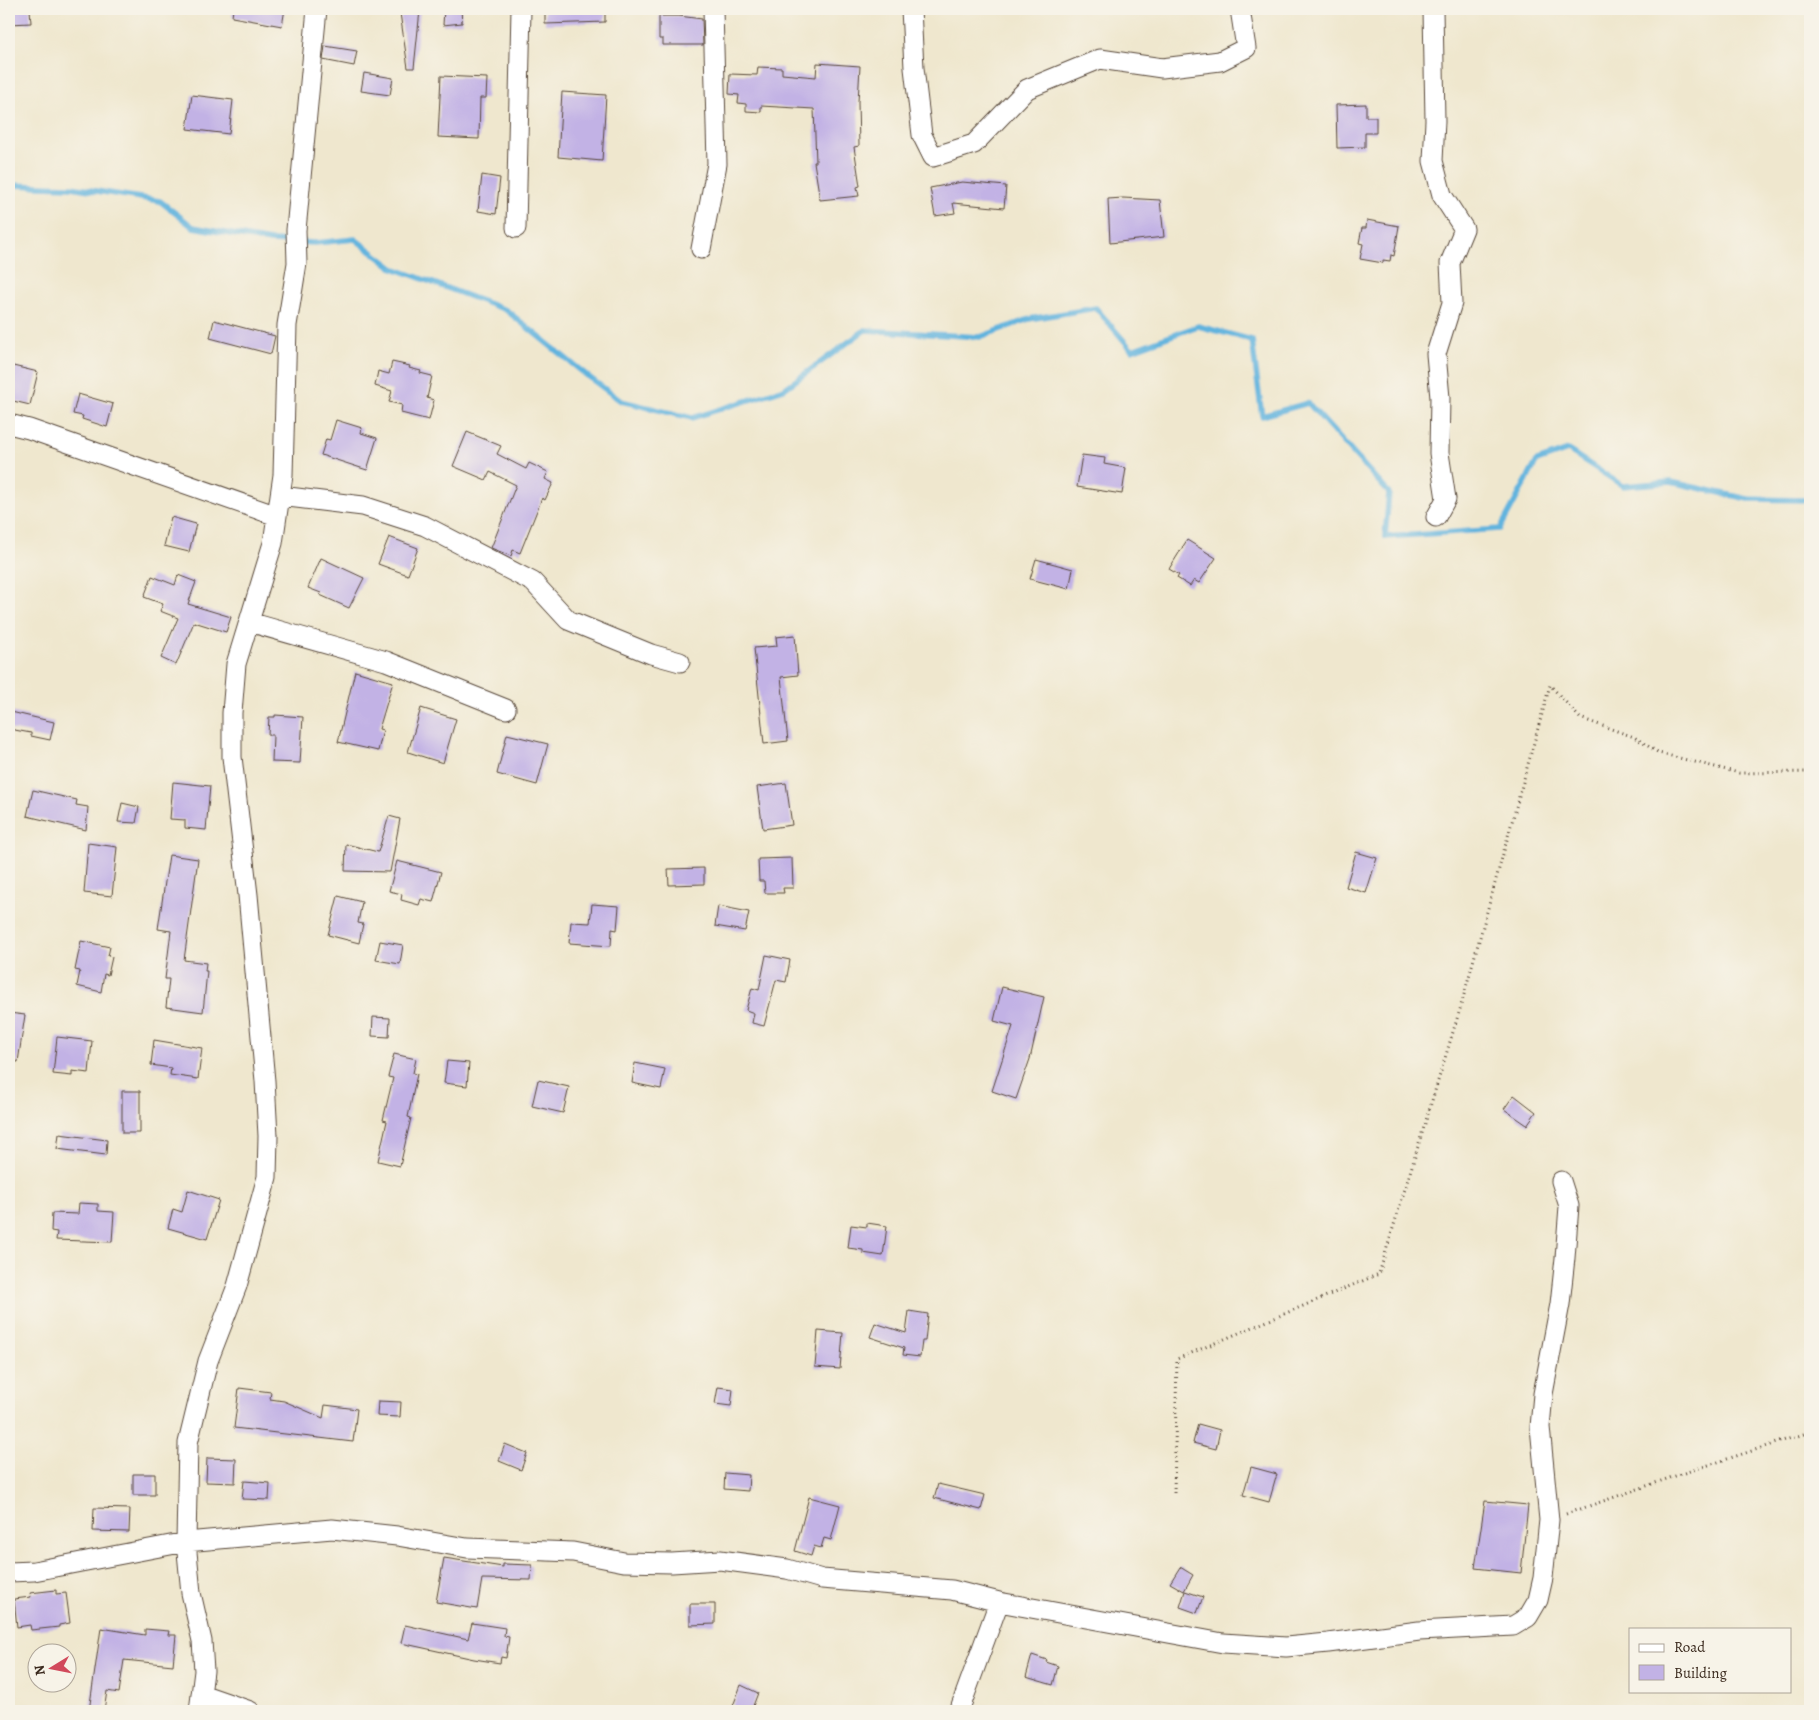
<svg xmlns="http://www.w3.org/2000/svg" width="1819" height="1720" font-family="Alegreya,serif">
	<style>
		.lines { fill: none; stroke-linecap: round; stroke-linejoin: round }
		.stream { stroke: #62b4de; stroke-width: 5.5 }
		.building { fill: #c2b2e5 }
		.minor-casing { stroke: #564638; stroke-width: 21 }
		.path { stroke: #564638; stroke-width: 3; stroke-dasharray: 1 4; stroke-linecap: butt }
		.minor { stroke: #fff; stroke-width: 19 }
	</style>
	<rect width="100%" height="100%" fill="#f7f3e8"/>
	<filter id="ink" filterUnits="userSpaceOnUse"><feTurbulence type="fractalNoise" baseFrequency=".02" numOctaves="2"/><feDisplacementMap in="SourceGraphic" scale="10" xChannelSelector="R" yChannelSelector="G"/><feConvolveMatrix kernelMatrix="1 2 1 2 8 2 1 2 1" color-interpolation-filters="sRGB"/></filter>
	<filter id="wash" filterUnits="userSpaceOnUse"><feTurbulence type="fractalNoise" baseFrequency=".0096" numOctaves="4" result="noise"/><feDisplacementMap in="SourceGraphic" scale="20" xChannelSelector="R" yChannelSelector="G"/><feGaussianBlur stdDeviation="1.12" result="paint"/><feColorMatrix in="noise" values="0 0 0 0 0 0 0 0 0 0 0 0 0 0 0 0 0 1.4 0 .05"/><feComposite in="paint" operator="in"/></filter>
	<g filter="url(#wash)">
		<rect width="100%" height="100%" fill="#efe7ce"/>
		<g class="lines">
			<path class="stream" d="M 9,185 L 71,187 L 160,201 L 193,227 L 270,241 L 315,243 L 355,239 L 393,268 L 506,310 L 590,378 L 621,401 L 692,418 L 784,389 L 865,330 L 980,337 L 1029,319 L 1096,308 L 1132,350 L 1198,326 L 1252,340 L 1262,416 L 1308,403 L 1389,493 L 1385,537 L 1500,529 L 1537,461 L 1568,450 L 1623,486 L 1671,482 L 1748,499 L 1810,500"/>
		</g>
		<g id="blocks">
			<path class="building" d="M 9,9 L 30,9 L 31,23 L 9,24 Z
				M 233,9 L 285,9 L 282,26 L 232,17 Z
				M 444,9 L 461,9 L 462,23 L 443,25 Z
				M 545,9 L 605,9 L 605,22 L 545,24 Z
				M 420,10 L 414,68 L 408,68 L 400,13 Z
				M 659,16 L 679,16 L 702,19 L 703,45 L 663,45 L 663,39 L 659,39 Z
				M 325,46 L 357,51 L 354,66 L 323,60 Z
				M 817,63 L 860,66 L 858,102 L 859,146 L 854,147 L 860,186 L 857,187 L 859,196 L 820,200 L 814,162 L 816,162 L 814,109 L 761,106 L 761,112 L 746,111 L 746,104 L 738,103 L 739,95 L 729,94 L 730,74 L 757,75 L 758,67 L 782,68 L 782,74 L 816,77 Z
				M 364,73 L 393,78 L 390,95 L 361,91 Z
				M 441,76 L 487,78 L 486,98 L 480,98 L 479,139 L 438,137 Z
				M 562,92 L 606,95 L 602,161 L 558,157 Z
				M 192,95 L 233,100 L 229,134 L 187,129 Z
				M 1366,104 L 1366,117 L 1376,117 L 1376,133 L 1365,133 L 1365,147 L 1337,148 L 1336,105 Z
				M 482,175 L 500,178 L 496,214 L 478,211 Z
				M 962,182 L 1006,186 L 1004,208 L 953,203 L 955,213 L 935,216 L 930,188 Z
				M 1123,198 L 1160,200 L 1164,237 L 1110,243 L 1108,199 Z
				M 1367,220 L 1399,226 L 1394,256 L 1391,255 L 1390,261 L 1383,260 L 1383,263 L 1360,259 L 1363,244 L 1359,243 L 1362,228 L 1366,228 Z
				M 214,320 L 275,336 L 271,354 L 210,338 Z
				M 392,362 L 410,366 L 409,368 L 421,371 L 420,373 L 432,376 L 427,398 L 434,400 L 429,420 L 401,413 L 402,405 L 389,402 L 392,391 L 375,386 L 378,371 L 389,374 Z
				M 9,365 L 38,372 L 30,405 L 9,400 Z
				M 78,394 L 113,404 L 107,427 L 82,419 L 83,416 L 73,414 Z
				M 336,420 L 362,428 L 361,433 L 377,438 L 367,470 L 321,455 L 326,439 L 330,440 Z
				M 467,432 L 501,446 L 497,454 L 526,469 L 529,463 L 548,472 L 545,479 L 553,483 L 545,500 L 542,498 L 520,553 L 513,550 L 511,556 L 491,548 L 516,485 L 490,472 L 486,480 L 453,466 Z
				M 1082,455 L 1105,458 L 1104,464 L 1126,468 L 1122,494 L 1077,487 Z
				M 171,517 L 196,524 L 189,552 L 164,546 Z
				M 389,537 L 418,548 L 408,575 L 378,564 Z
				M 1187,540 L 1216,558 L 1199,583 L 1194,580 L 1190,586 L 1177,578 L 1179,575 L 1169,569 Z
				M 321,558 L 364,578 L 349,608 L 320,595 L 321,593 L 308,588 Z
				M 1036,559 L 1073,569 L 1069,589 L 1030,579 Z
				M 178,575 L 196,582 L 188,604 L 231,617 L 226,632 L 194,622 L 176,665 L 161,658 L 178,618 L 160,611 L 163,604 L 144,597 L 152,576 L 175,585 Z
				M 795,635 L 798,675 L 781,677 L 788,741 L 764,744 L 754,648 L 777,646 L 776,637 Z
				M 355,671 L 393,682 L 379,729 L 383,730 L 378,751 L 338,742 Z
				M 421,708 L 456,719 L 443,763 L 408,752 Z
				M 11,712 L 54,722 L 50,740 L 31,736 L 31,733 L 9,729 Z
				M 275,715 L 303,717 L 300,763 L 272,762 L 273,735 L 268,735 L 269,717 L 275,717 Z
				M 507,734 L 548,744 L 537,785 L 497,774 Z
				M 173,782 L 210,786 L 206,830 L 185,828 L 185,820 L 170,819 Z
				M 786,783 L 792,825 L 763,829 L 757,787 Z
				M 33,790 L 77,800 L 76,805 L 88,807 L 86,830 L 27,816 Z
				M 122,803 L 139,807 L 136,823 L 118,822 Z
				M 389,816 L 400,819 L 390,872 L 345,871 L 346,844 L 378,852 Z
				M 88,843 L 117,847 L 112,896 L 84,893 Z
				M 1356,852 L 1377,858 L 1366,893 L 1346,887 Z
				M 169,855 L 198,859 L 184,960 L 206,963 L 205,971 L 207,971 L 203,1012 L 166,1007 L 169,979 L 165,979 L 171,931 L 158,929 Z
				M 792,858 L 793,888 L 783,888 L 784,893 L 765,893 L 764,881 L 759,881 L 758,859 Z
				M 397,861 L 441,872 L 433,902 L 421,899 L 419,905 L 401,900 L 402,894 L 389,891 Z
				M 704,868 L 704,884 L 669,885 L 668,869 Z
				M 338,896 L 362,902 L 358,923 L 363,924 L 359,943 L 328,935 Z
				M 592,904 L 619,906 L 617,930 L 612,929 L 611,946 L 569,943 L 571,922 L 590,923 Z
				M 718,906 L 749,912 L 745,931 L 715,926 Z
				M 81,941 L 110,947 L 108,956 L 112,957 L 108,975 L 104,974 L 101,992 L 77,986 L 80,971 L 75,970 Z
				M 380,941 L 403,945 L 400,964 L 376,960 Z
				M 766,955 L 790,960 L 786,982 L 776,980 L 764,1026 L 752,1023 L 754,1013 L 746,1010 L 752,988 L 759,990 Z
				M 1002,987 L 1044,997 L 1030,1059 L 1016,1099 L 992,1091 L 1013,1026 L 994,1021 Z
				M 9,1013 L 25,1015 L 18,1062 L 9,1061 Z
				M 373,1017 L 390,1018 L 389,1037 L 372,1036 Z
				M 57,1037 L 92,1041 L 89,1073 L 72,1071 L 72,1076 L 53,1074 Z
				M 154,1040 L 202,1048 L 198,1079 L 170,1075 L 171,1068 L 151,1065 Z
				M 394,1054 L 416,1059 L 413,1073 L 417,1074 L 408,1117 L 411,1118 L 400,1166 L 378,1161 L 387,1121 L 383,1120 L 393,1078 L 388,1077 Z
				M 447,1061 L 469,1063 L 467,1086 L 444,1083 Z
				M 635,1063 L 665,1069 L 661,1089 L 632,1083 Z
				M 538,1080 L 569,1087 L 563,1113 L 532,1106 Z
				M 122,1091 L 140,1091 L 140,1133 L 122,1133 Z
				M 1514,1095 L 1536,1112 L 1527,1125 L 1504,1109 Z
				M 59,1134 L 107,1140 L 106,1155 L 57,1149 Z
				M 188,1190 L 219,1200 L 207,1239 L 168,1228 L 173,1209 L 182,1212 Z
				M 79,1203 L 98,1204 L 98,1211 L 114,1212 L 112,1242 L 56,1240 L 57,1232 L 51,1231 L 52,1213 L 78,1214 Z
				M 867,1223 L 887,1226 L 883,1256 L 863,1253 L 863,1250 L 848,1248 L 851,1225 L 867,1227 Z
				M 909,1311 L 928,1314 L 925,1341 L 922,1341 L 920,1357 L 903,1355 L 904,1348 L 870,1337 L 875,1323 L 906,1333 Z
				M 818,1331 L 843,1333 L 840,1369 L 815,1367 Z
				M 718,1387 L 733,1389 L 731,1406 L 715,1404 Z
				M 239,1388 L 271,1392 L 270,1399 L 284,1401 L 323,1418 L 325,1405 L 357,1409 L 353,1442 L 234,1428 Z
				M 378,1401 L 401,1402 L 400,1417 L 377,1416 Z
				M 1198,1424 L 1220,1430 L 1216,1449 L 1193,1443 Z
				M 505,1444 L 527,1453 L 521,1470 L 499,1461 Z
				M 207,1458 L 236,1459 L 235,1483 L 206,1482 Z
				M 1251,1467 L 1277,1474 L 1269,1502 L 1243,1495 Z
				M 725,1473 L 749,1475 L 748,1491 L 724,1489 Z
				M 133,1474 L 155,1474 L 155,1495 L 133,1495 Z
				M 244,1481 L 270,1483 L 269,1500 L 242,1499 Z
				M 938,1484 L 985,1495 L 981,1510 L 934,1498 Z
				M 809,1497 L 840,1505 L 831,1540 L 824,1538 L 821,1548 L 814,1546 L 811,1556 L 795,1551 Z
				M 1485,1501 L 1528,1505 L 1521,1573 L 1475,1568 Z
				M 94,1508 L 130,1509 L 129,1532 L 93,1531 Z
				M 444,1558 L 503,1567 L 503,1564 L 532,1565 L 531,1580 L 482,1579 L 477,1609 L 436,1602 Z
				M 1180,1567 L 1193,1575 L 1184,1591 L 1170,1583 Z
				M 56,1590 L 56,1594 L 66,1593 L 70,1623 L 59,1625 L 59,1627 L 31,1630 L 30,1625 L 17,1627 L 14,1599 L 31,1597 L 30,1593 Z
				M 1185,1591 L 1203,1597 L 1197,1613 L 1180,1607 Z
				M 690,1604 L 715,1604 L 715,1624 L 690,1625 Z
				M 472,1623 L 505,1628 L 504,1636 L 509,1637 L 506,1658 L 501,1657 L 500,1663 L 474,1659 L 401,1643 L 405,1625 L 468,1639 Z
				M 101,1628 L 145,1635 L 145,1629 L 169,1631 L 168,1635 L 176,1635 L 173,1665 L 124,1660 L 119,1693 L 107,1691 L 104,1711 L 89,1711 Z
				M 1032,1655 L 1047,1660 L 1046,1662 L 1058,1666 L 1053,1685 L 1026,1677 Z
				M 741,1685 L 758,1693 L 751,1711 L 731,1711 Z"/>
		</g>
	</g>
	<g filter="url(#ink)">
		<use href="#blocks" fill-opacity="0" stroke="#564638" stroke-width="1"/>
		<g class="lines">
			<g class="minor-casing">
				<path id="minor" d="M 911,9 L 914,68 L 922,135 L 933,157 L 974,144 L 1027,89 L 1100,59 L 1162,68 L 1220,61 L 1246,48 L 1240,9
					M 1433,9 L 1435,121 L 1433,161 L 1442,195 L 1464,229 L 1450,263 L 1452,303 L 1436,354 L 1440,398 L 1439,453 L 1446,499 L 1436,517
					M 516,228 L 521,9
					M 701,249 L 717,164 L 713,9
					M 9,424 L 29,429 L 277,516
					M 280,496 L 363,506 L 425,526 L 533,582 L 568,620 L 651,654 L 680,662
					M 249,622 L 386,661 L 506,709
					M 9,1572 L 34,1571 L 186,1542 L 332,1529 L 397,1536 L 467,1548 L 573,1552 L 624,1562 L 672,1563 L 720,1560 L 787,1569 L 822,1579 L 952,1590 L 999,1602 L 1223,1643 L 1286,1647 L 1328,1643 L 1419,1631 L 1513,1626 L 1528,1617 L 1538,1600 L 1543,1578 L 1549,1520 L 1540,1427 L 1543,1394 L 1560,1304 L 1565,1258 L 1569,1206 L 1561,1181
					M 201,1694 L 250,1711
					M 199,1711 L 204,1671 L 202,1641 L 191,1593 L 186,1542 L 188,1443 L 208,1361 L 237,1286 L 267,1177 L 268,1136 L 265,1081 L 248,895 L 232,757 L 232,713 L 236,664 L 273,543 L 283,475 L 287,325 L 297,263 L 296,230 L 317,9
					M 959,1711 L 999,1602"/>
			</g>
			<path class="path" d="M 1174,1493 L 1177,1359 L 1379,1274 L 1460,1009 L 1550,685 L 1580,718 L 1634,737 L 1659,753 L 1739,773 L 1810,772
				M 1566,1514 L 1681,1474 L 1810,1432"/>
			<use href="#minor" class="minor"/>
		</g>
	</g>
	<rect width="1819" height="1720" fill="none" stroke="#f7f3e8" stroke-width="30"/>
	<rect x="1629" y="1628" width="162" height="65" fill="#f7f3e8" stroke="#aca397"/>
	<rect x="1639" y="1644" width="25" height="8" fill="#ffffff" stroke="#aca397"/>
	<text x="1674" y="1652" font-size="15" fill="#3b2a1e">Road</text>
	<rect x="1639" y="1665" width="25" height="15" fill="#c2b2e5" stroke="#aca397"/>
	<text x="1674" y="1678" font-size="15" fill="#3b2a1e">Building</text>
	<g transform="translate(52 1668) rotate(260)"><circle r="24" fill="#f7f3e8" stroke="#aca397"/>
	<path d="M0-4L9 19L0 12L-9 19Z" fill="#d1495b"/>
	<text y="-8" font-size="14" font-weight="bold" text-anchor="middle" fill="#3b2a1e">N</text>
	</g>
</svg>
